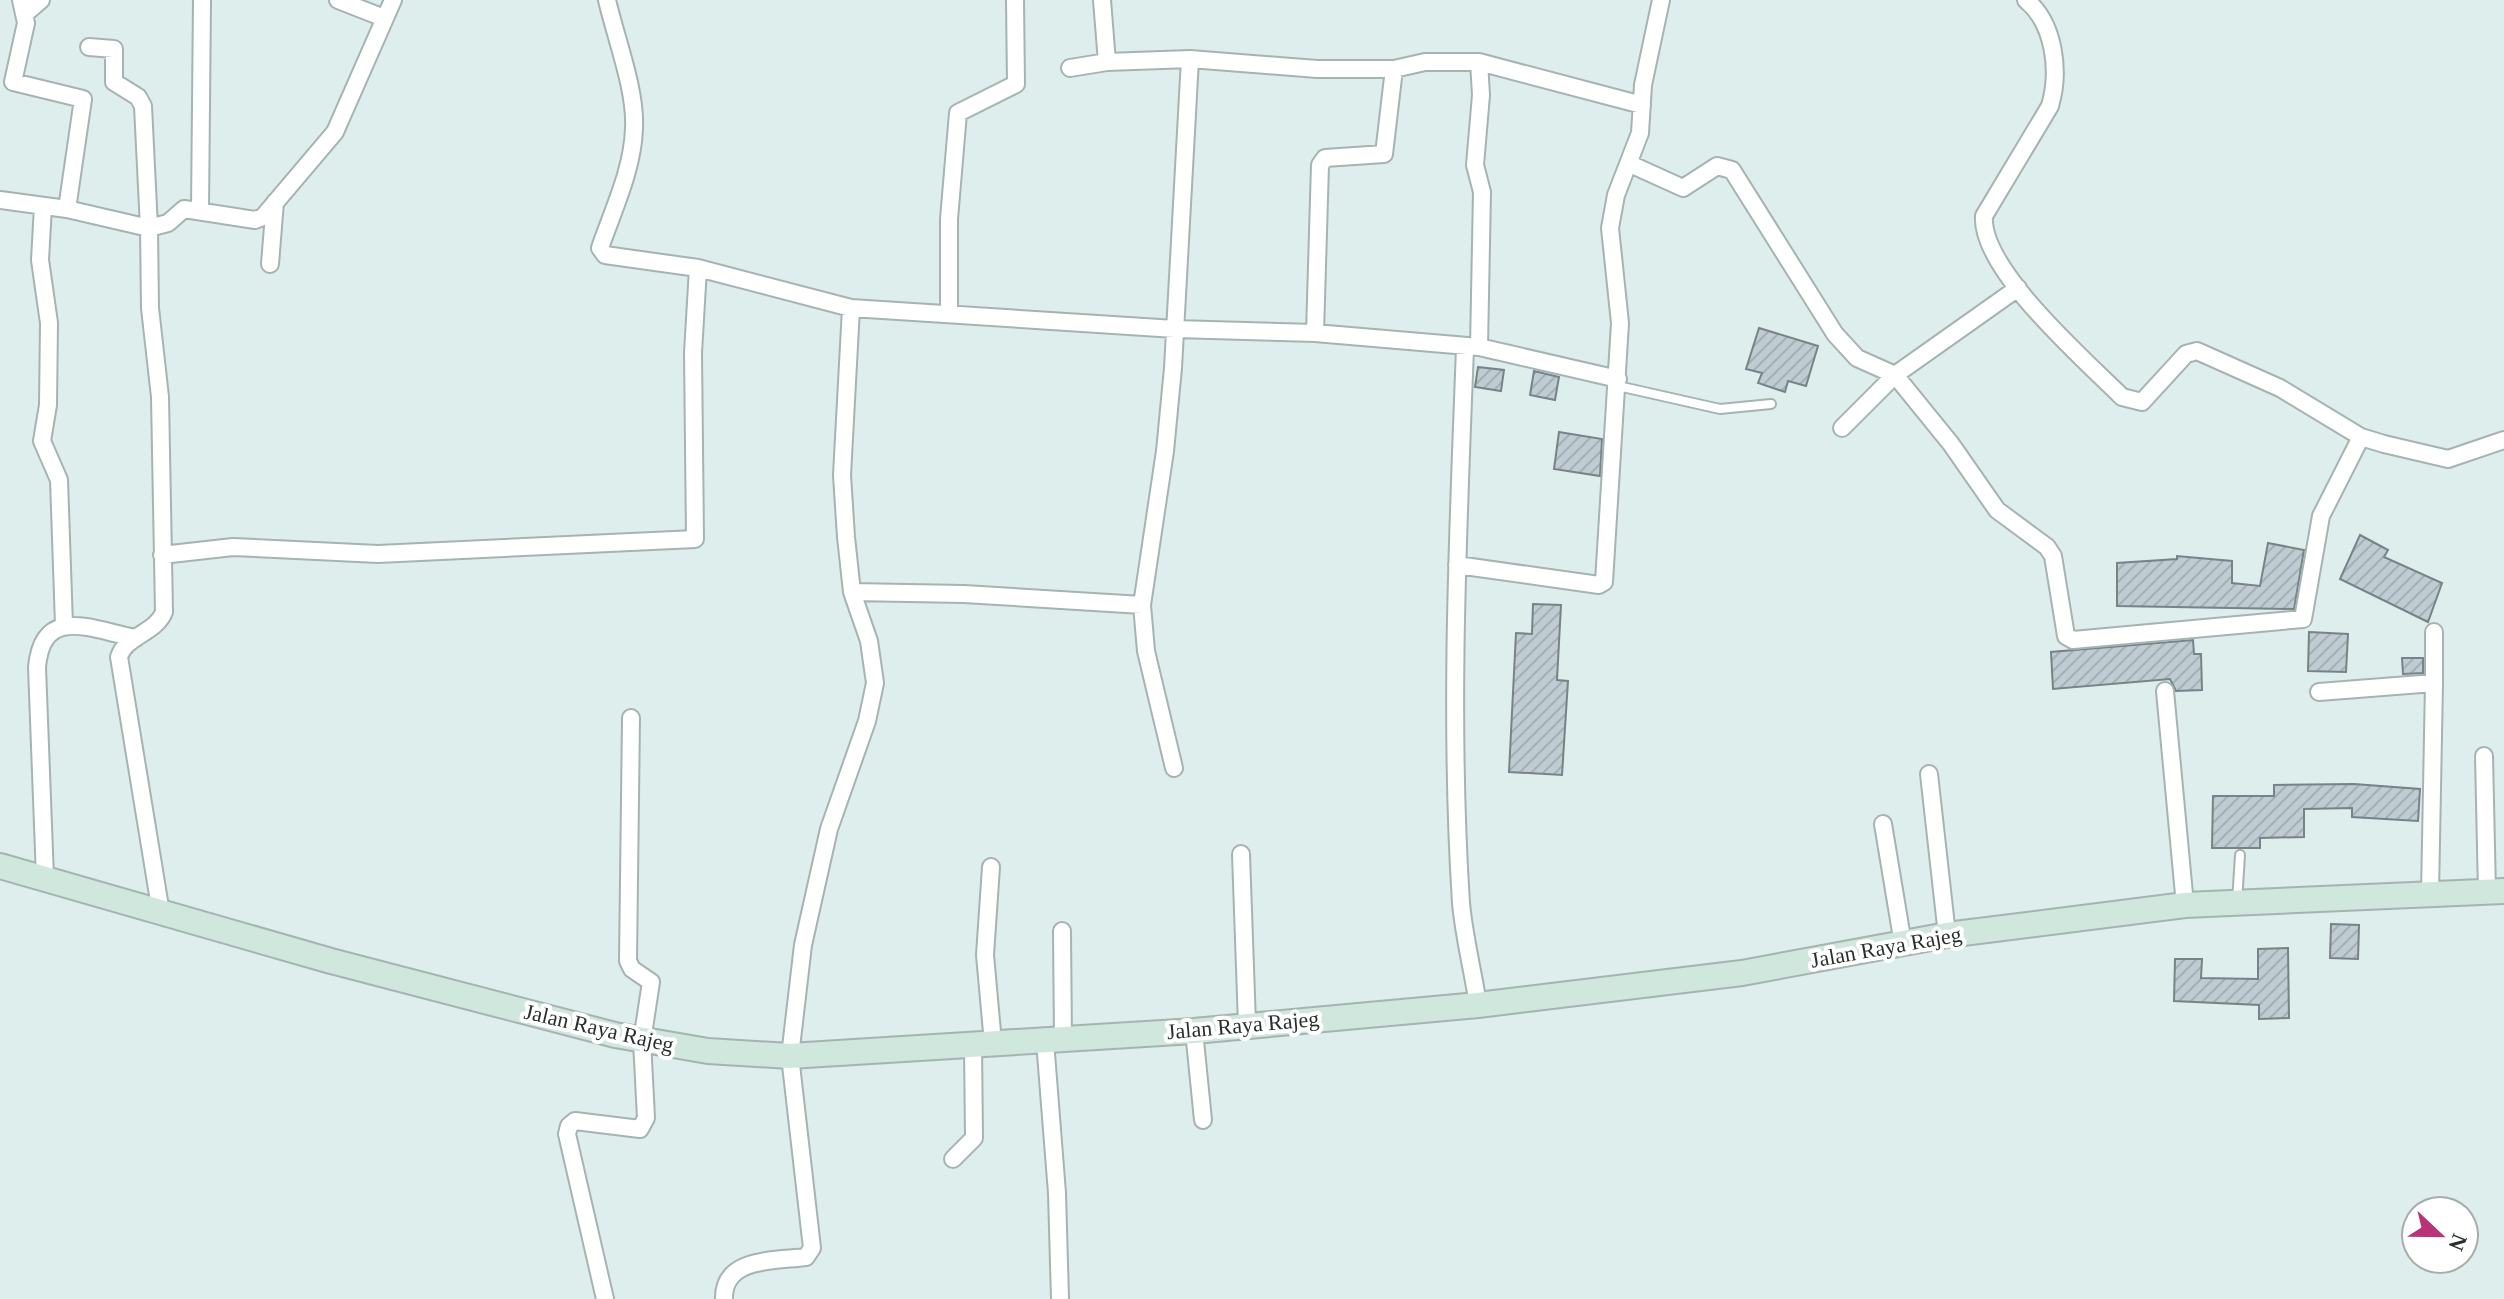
<svg xmlns="http://www.w3.org/2000/svg" width="2504" height="1299" font-family="Georgia,serif">
	<style>
		.building { fill: url(#building-hatch); stroke: #778388; stroke-width: 2 }
		.lines { fill: none; stroke-linecap: round; stroke-linejoin: round }
		.service-casing { stroke: #a5b3b3; stroke-width: 12 }
		.minor-casing { stroke: #a5b3b3; stroke-width: 20 }
		.secondary-casing { stroke: #a5b3b3; stroke-width: 28 }
		.service { stroke: #fff; stroke-width: 8 }
		.minor { stroke: #fff; stroke-width: 16 }
		.secondary { stroke: #cfe7dc; stroke-width: 24 }
		.labels { text-anchor: middle; dominant-baseline: central; stroke-width: 8; stroke-linejoin: round; paint-order: stroke }
		.street-label { font-size: 22px; fill: #292f2f; stroke: #fff }
	</style>
	<defs>
		<pattern id="building-hatch" width="6" height="6" patternUnits="userSpaceOnUse" patternTransform="scale(2)"><rect width="6" height="6" fill="#bfccd2"/><path d="M-1 1l2-2M0 6l6-6M5 7l2-2" fill="none" stroke="#a4b0b5"/></pattern>
	</defs>
	<rect width="100%" height="100%" fill="#deeeed"/>
	<path class="building" d="M 1759,328 L 1818,346 L 1806,386 L 1788,381 L 1785,392 L 1758,383 L 1762,373 L 1746,369 Z
		M 1478,367 L 1504,370 L 1501,391 L 1475,387 Z
		M 1534,371 L 1559,377 L 1555,400 L 1530,395 Z
		M 1559,432 L 1602,439 L 1600,476 L 1554,469 Z
		M 2360,535 L 2388,550 L 2384,557 L 2442,583 L 2428,622 L 2340,579 Z
		M 2268,543 L 2304,550 L 2294,609 L 2117,606 L 2117,563 L 2177,559 L 2177,556 L 2232,561 L 2232,583 L 2260,586 Z
		M 1533,604 L 1561,605 L 1557,680 L 1568,681 L 1562,775 L 1509,772 L 1516,633 L 1532,634 Z
		M 2309,632 L 2348,634 L 2346,672 L 2308,671 Z
		M 2193,640 L 2194,654 L 2201,654 L 2202,690 L 2176,691 L 2170,679 L 2053,689 L 2051,652 Z
		M 2402,658 L 2423,658 L 2423,673 L 2403,674 Z
		M 2354,784 L 2420,789 L 2418,821 L 2352,817 L 2352,808 L 2304,809 L 2304,837 L 2260,838 L 2260,848 L 2212,848 L 2213,796 L 2274,796 L 2274,785 Z
		M 2331,924 L 2359,925 L 2358,959 L 2330,958 Z
		M 2288,948 L 2289,1018 L 2259,1019 L 2259,1005 L 2174,1001 L 2175,959 L 2202,959 L 2201,978 L 2258,979 L 2258,949 Z"/>
	<g class="lines">
		<g class="service-casing">
			<path id="service" d="M 1618,386 L 1720,409 L 1771,404
				M 2237,902 L 2240,855"/>
		</g>
		<g class="minor-casing">
			<path id="minor" d="M 21,0 L 26,23 L 13,82 L 83,99 L 67,209
				M 338,0 L 384,18
				M 607,0 C 616,39 636,90 634,128 C 633,169 613,210 600,248 L 605,255 L 698,268 L 851,308 L 1175,329 L 1315,333 L 1479,347 L 1618,379
				M 1102,0 L 1107,62 L 1190,59
				M 2026,0 C 2055,24 2060,72 2050,106 L 1984,216 C 1980,269 2085,360 2122,397 L 2142,402 L 2186,354 L 2197,351 L 2280,388 L 2361,437 L 2384,444 L 2448,459 L 2504,440
				M 26,13 L 41,0
				M 1479,62 L 1642,105
				M 1070,68 L 1107,62
				M 1630,164 L 1683,188 L 1717,166 L 1732,170 L 1835,334 L 1857,358 L 1895,375 L 2018,288
				M 0,200 L 67,209 L 149,228 L 143,106 L 138,97 L 114,82 L 114,49 L 89,47
				M 43,206 L 40,260 L 49,323 L 48,405 L 42,441 L 59,480 L 64,625
				M 200,210 L 202,0
				M 270,264 L 275,202
				M 949,313 L 949,219 L 958,113 L 1016,84 L 1015,0
				M 1315,333 L 1320,165 L 1325,158 L 1384,154 L 1394,69
				M 1465,348 C 1458,533 1449,717 1461,903 C 1464,937 1473,971 1478,1005
				M 1842,428 L 1895,375 L 1951,444 L 1997,510 L 2047,547 L 2053,556 L 2066,636 L 2073,640 L 2303,619 L 2321,516 L 2361,437
				M 162,555 L 233,547 L 378,554 L 695,539 L 693,353 L 698,268
				M 1457,565 L 1599,585 L 1604,582 L 1620,323 L 1610,228 L 1616,195 L 1640,133 L 1643,85 L 1661,0
				M 852,592 L 964,594 L 1142,605
				M 2434,632 L 2434,683
				M 2165,691 L 2185,905
				M 2319,692 L 2434,683 L 2430,894
				M 2484,756 L 2487,892
				M 1174,768 L 1146,651 L 1142,605 L 1165,451 L 1173,368 L 1190,59 L 1317,69 L 1394,69 L 1425,62 L 1479,62 L 1481,95 L 1475,165 L 1482,192 L 1479,347
				M 1929,774 L 1947,935
				M 1883,824 L 1903,944
				M 1241,854 L 1247,1024
				M 991,867 L 985,955 L 993,1043
				M 45,878 L 37,667 C 43,604 92,630 136,638
				M 161,913 L 119,657 C 125,636 156,633 164,612 L 160,397 L 150,308 L 149,228 L 168,223 L 184,209 L 255,220 L 263,217 L 335,132 L 393,0
				M 1062,931 L 1063,1039
				M 1194,1031 L 1203,1120
				M 1045,1041 L 1057,1193 L 1060,1299
				M 953,1159 L 974,1138 L 973,1045
				M 605,1299 L 567,1134 L 569,1126 L 575,1121 L 640,1129 L 646,1118 L 642,1041 L 651,982 L 632,969 L 628,961 L 631,718
				M 724,1299 C 723,1257 775,1261 806,1257 L 812,1248 L 790,1056 L 803,945 L 829,829 L 867,721 L 875,683 L 869,641 L 852,592 L 846,537 L 842,475 L 851,308"/>
		</g>
		<g class="secondary-casing">
			<path id="secondary" d="M 0,866 L 331,961 L 615,1035 L 708,1051 L 790,1056 L 1194,1031 L 1478,1005 L 1742,973 L 1947,935 L 2185,905 L 2504,891"/>
		</g>
		<use href="#service" class="service"/>
		<use href="#minor" class="minor"/>
		<use href="#secondary" class="secondary"/>
	</g>
	<g class="labels">
		<g class="street-label">
			<text transform="translate(1886 947) rotate(-10)">Jalan Raya Rajeg</text>
			<text transform="translate(1243 1025) rotate(-5)">Jalan Raya Rajeg</text>
			<text transform="translate(599 1028) rotate(13)">Jalan Raya Rajeg</text>
		</g>
	</g>
	<g transform="translate(2440 1235) rotate(112)"><circle r="38" fill="#ffffff" stroke="#a9acac" stroke-width="2"/>
	<path d="M0-6L14 30L0 20L-14 30Z" fill="#b83377"/>
	<text y="-12" font-size="22" font-weight="bold" text-anchor="middle" fill="#292f2f">N</text>
	</g>
</svg>
